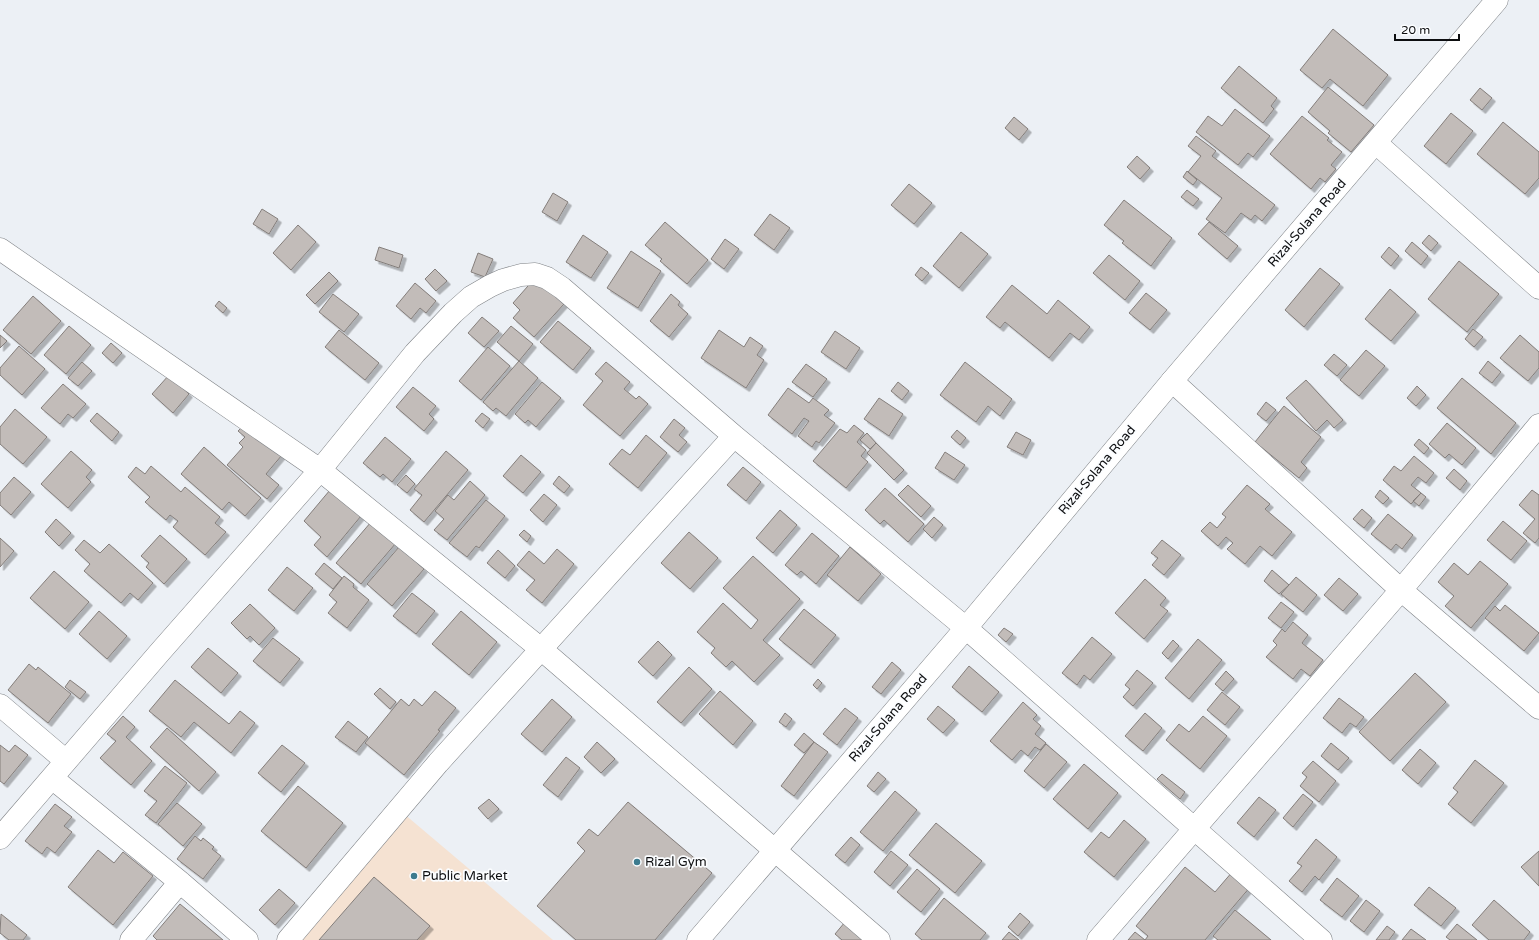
<svg xmlns="http://www.w3.org/2000/svg" width="1539" height="940" font-family="'Varela Round',sans-serif">
	<style>
		.commercial { fill: #f5e2d2 }
		.building { fill: #c2bcb9; stroke: #847e7b; filter: url(#shadow) }
		.lines { fill: none; stroke-linecap: round; stroke-linejoin: round }
		.street-casing { stroke: #7f8286; stroke-width: 23 }
		.secondary-casing { stroke: #7f8286; stroke-width: 23 }
		.street { stroke: #fff; stroke-width: 22 }
		.secondary { stroke: #fff; stroke-width: 22 }
		.poi-dot { fill: #3c7b8f; stroke: #fbfdff; stroke-width: 1.5 }
		.labels { text-anchor: middle; dominant-baseline: central; stroke-width: 3.5; stroke-linejoin: round; paint-order: stroke }
		.street-label { font-size: 13px; fill: #0d0e10; stroke: #fbfdff }
		.poi-label { font-size: 13px; fill: #0d0e10; stroke: #fbfdff; text-anchor: start }
	</style>
	<defs>
		<filter id="shadow"><feDropShadow dx="3.5" dy="3.5" stdDeviation="0" flood-color="#0004"/></filter>
	</defs>
	<rect width="100%" height="100%" fill="#ecf0f5"/>
	<path class="commercial" d="M 403,813 L 553,940 L 295,940 Z"/>
	<path class="building" d="M 1333,29 L 1388,75 L 1363,106 L 1330,79 L 1322,88 L 1300,70 Z
		M 1239,66 L 1277,98 L 1271,106 L 1274,109 L 1263,123 L 1221,88 Z
		M 1328,87 L 1374,125 L 1351,152 L 1328,133 L 1330,131 L 1308,112 Z
		M 1480,88 L 1492,98 L 1482,110 L 1470,100 Z
		M 1235,109 L 1270,136 L 1253,157 L 1248,153 L 1238,165 L 1196,132 L 1208,116 L 1222,126 Z
		M 1451,113 L 1473,131 L 1446,164 L 1424,146 Z
		M 1302,116 L 1329,138 L 1327,140 L 1342,152 L 1331,165 L 1336,169 L 1325,182 L 1320,178 L 1311,189 L 1270,154 Z
		M 1014,117 L 1028,129 L 1019,140 L 1005,128 Z
		M 1503,122 L 1539,152 L 1539,178 L 1525,194 L 1477,154 Z
		M 1196,136 L 1216,151 L 1212,156 L 1275,205 L 1262,221 L 1255,215 L 1251,220 L 1241,213 L 1225,233 L 1206,219 L 1222,198 L 1188,172 L 1201,156 L 1188,146 Z
		M 1137,156 L 1150,168 L 1140,179 L 1127,167 Z
		M 1187,171 L 1197,180 L 1193,185 L 1183,177 Z
		M 909,184 L 932,203 L 914,224 L 891,205 Z
		M 1187,190 L 1199,199 L 1193,206 L 1181,197 Z
		M 553,193 L 568,202 L 557,221 L 542,212 Z
		M 1124,200 L 1172,238 L 1151,266 L 1122,243 L 1124,241 L 1104,225 Z
		M 262,209 L 278,219 L 269,234 L 253,224 Z
		M 770,214 L 790,228 L 774,250 L 754,235 Z
		M 665,222 L 708,260 L 687,284 L 660,261 L 662,259 L 645,245 Z
		M 1209,222 L 1238,246 L 1227,259 L 1198,234 Z
		M 298,225 L 316,242 L 291,270 L 273,253 Z
		M 961,232 L 988,254 L 959,288 L 933,266 Z
		M 583,235 L 608,252 L 591,278 L 566,262 Z
		M 1429,235 L 1438,243 L 1431,251 L 1422,243 Z
		M 725,239 L 739,249 L 724,269 L 711,259 Z
		M 1412,242 L 1428,256 L 1421,265 L 1405,251 Z
		M 379,247 L 403,255 L 399,268 L 375,260 Z
		M 1389,247 L 1399,256 L 1391,266 L 1381,257 Z
		M 631,251 L 661,271 L 638,308 L 607,288 Z
		M 478,253 L 493,259 L 485,277 L 471,272 Z
		M 1109,255 L 1140,281 L 1125,300 L 1093,273 Z
		M 1459,261 L 1499,294 L 1467,332 L 1428,299 Z
		M 921,267 L 929,273 L 922,281 L 915,275 Z
		M 1320,268 L 1340,284 L 1304,327 L 1285,310 Z
		M 435,269 L 447,281 L 436,291 L 425,279 Z
		M 329,272 L 338,281 L 315,304 L 306,295 Z
		M 535,278 L 564,304 L 534,337 L 513,318 L 520,310 L 513,303 Z
		M 415,283 L 436,301 L 426,313 L 420,308 L 411,319 L 396,306 Z
		M 1012,285 L 1047,314 L 1058,300 L 1090,327 L 1079,340 L 1070,333 L 1049,358 L 1005,322 L 1000,328 L 986,317 Z
		M 1390,289 L 1416,312 L 1391,341 L 1365,319 Z
		M 1146,293 L 1167,310 L 1150,330 L 1129,313 Z
		M 333,294 L 359,314 L 344,332 L 319,312 Z
		M 671,294 L 680,302 L 678,305 L 688,314 L 669,337 L 650,321 Z
		M 33,296 L 61,321 L 31,354 L 3,330 Z
		M 219,301 L 227,308 L 223,313 L 215,306 Z
		M 482,317 L 499,331 L 484,347 L 468,333 Z
		M 558,321 L 591,348 L 573,370 L 540,342 Z
		M 69,326 L 91,345 L 66,374 L 44,355 Z
		M 511,326 L 533,344 L 519,361 L 497,342 Z
		M 1473,329 L 1483,337 L 1474,347 L 1465,339 Z
		M 339,330 L 379,363 L 365,380 L 325,347 Z
		M 719,330 L 744,347 L 750,337 L 763,346 L 757,355 L 764,360 L 746,388 L 701,358 Z
		M 835,331 L 860,348 L 846,369 L 821,352 Z
		M 0,335 L 7,341 L 0,348 Z
		M 1520,335 L 1539,352 L 1539,368 L 1528,381 L 1500,358 Z
		M 111,343 L 122,353 L 113,363 L 102,353 Z
		M 19,346 L 45,369 L 22,395 L 0,375 L 0,368 Z
		M 488,347 L 510,366 L 481,400 L 459,381 Z
		M 1366,350 L 1385,366 L 1359,396 L 1340,380 Z
		M 1334,354 L 1347,365 L 1337,376 L 1324,365 Z
		M 519,361 L 538,378 L 506,416 L 496,408 L 493,411 L 483,402 Z
		M 1488,361 L 1501,372 L 1492,383 L 1479,373 Z
		M 82,362 L 92,371 L 78,386 L 68,378 Z
		M 606,362 L 630,382 L 624,389 L 636,399 L 639,396 L 648,404 L 620,436 L 583,405 L 603,381 L 595,374 Z
		M 965,362 L 1012,399 L 1000,416 L 988,406 L 976,422 L 940,395 Z
		M 806,364 L 827,379 L 813,397 L 792,382 Z
		M 169,375 L 189,394 L 173,413 L 152,394 Z
		M 1462,378 L 1516,423 L 1491,454 L 1437,408 Z
		M 1306,380 L 1343,420 L 1334,428 L 1327,420 L 1316,431 L 1286,398 Z
		M 542,382 L 561,398 L 536,427 L 528,420 L 525,423 L 515,414 Z
		M 898,382 L 909,391 L 902,400 L 891,391 Z
		M 63,384 L 86,404 L 73,418 L 68,414 L 60,424 L 41,408 Z
		M 1417,386 L 1426,395 L 1416,406 L 1407,398 Z
		M 413,387 L 436,406 L 429,414 L 434,419 L 424,431 L 396,407 Z
		M 788,388 L 809,403 L 813,398 L 829,410 L 824,415 L 835,423 L 819,443 L 816,441 L 812,447 L 798,436 L 809,421 L 804,418 L 792,434 L 768,415 Z
		M 879,398 L 903,414 L 889,436 L 864,419 Z
		M 1266,402 L 1276,410 L 1266,421 L 1257,414 Z
		M 1284,406 L 1321,437 L 1301,462 L 1307,468 L 1299,478 L 1255,442 Z
		M 15,409 L 47,437 L 23,464 L 0,444 L 0,427 Z
		M 97,413 L 119,432 L 112,441 L 90,421 Z
		M 482,413 L 490,419 L 483,428 L 475,421 Z
		M 674,419 L 685,428 L 679,435 L 687,442 L 678,452 L 660,437 Z
		M 246,423 L 282,455 L 266,474 L 279,485 L 267,499 L 227,465 L 243,447 L 239,443 L 245,437 L 238,431 Z
		M 1447,423 L 1476,448 L 1462,465 L 1449,454 L 1445,458 L 1429,444 Z
		M 854,425 L 864,433 L 857,442 L 866,450 L 861,456 L 868,462 L 846,488 L 813,461 L 840,429 L 847,433 Z
		M 957,430 L 966,438 L 960,445 L 951,437 Z
		M 1016,432 L 1031,440 L 1023,455 L 1007,447 Z
		M 867,433 L 876,443 L 870,449 L 860,440 Z
		M 646,435 L 667,453 L 638,488 L 609,464 L 622,449 L 630,455 Z
		M 385,437 L 411,459 L 392,482 L 383,474 L 380,477 L 363,463 Z
		M 1419,439 L 1429,448 L 1424,454 L 1414,445 Z
		M 876,443 L 904,470 L 894,480 L 867,453 Z
		M 204,447 L 261,498 L 245,516 L 229,502 L 222,510 L 181,474 Z
		M 71,451 L 92,470 L 86,477 L 91,482 L 68,508 L 41,484 Z
		M 446,451 L 468,470 L 424,522 L 410,510 L 422,495 L 414,489 Z
		M 945,452 L 965,465 L 954,480 L 935,468 Z
		M 521,455 L 541,472 L 523,493 L 503,476 Z
		M 1414,456 L 1434,473 L 1426,483 L 1418,477 L 1411,485 L 1421,493 L 1411,504 L 1383,480 L 1394,466 L 1401,471 Z
		M 151,466 L 181,492 L 185,487 L 220,517 L 215,523 L 226,532 L 205,555 L 173,527 L 178,521 L 170,515 L 166,520 L 145,502 L 150,497 L 128,477 L 136,467 L 145,474 Z
		M 743,467 L 761,482 L 746,501 L 727,485 Z
		M 1454,469 L 1467,481 L 1460,490 L 1446,478 Z
		M 406,475 L 415,484 L 407,493 L 397,485 Z
		M 559,476 L 570,486 L 564,493 L 553,484 Z
		M 14,477 L 31,492 L 11,515 L 0,505 L 0,493 Z
		M 470,481 L 485,495 L 447,540 L 434,530 L 444,519 L 435,511 L 448,495 L 454,500 Z
		M 908,485 L 931,506 L 921,517 L 898,495 Z
		M 1247,485 L 1270,504 L 1265,509 L 1292,532 L 1272,556 L 1260,546 L 1245,564 L 1227,549 L 1233,543 L 1226,537 L 1218,546 L 1201,531 L 1210,522 L 1217,528 L 1226,517 L 1222,514 Z
		M 885,488 L 924,524 L 908,542 L 884,520 L 880,524 L 865,510 Z
		M 330,490 L 361,516 L 327,557 L 314,545 L 321,537 L 304,521 Z
		M 1380,490 L 1389,498 L 1383,504 L 1375,497 Z
		M 1532,490 L 1539,495 L 1539,538 L 1535,543 L 1523,533 L 1535,519 L 1519,505 Z
		M 1421,493 L 1426,497 L 1419,506 L 1413,501 Z
		M 544,494 L 557,505 L 543,522 L 530,510 Z
		M 486,500 L 505,516 L 479,548 L 476,546 L 467,557 L 449,543 Z
		M 1362,509 L 1372,518 L 1364,528 L 1353,519 Z
		M 780,510 L 797,525 L 773,553 L 756,538 Z
		M 1388,514 L 1413,535 L 1402,549 L 1396,544 L 1391,550 L 1371,534 Z
		M 934,517 L 943,525 L 932,538 L 923,529 Z
		M 56,519 L 71,533 L 59,546 L 45,532 Z
		M 1503,521 L 1527,541 L 1511,560 L 1487,540 Z
		M 371,522 L 396,543 L 361,584 L 336,563 Z
		M 524,530 L 531,536 L 527,542 L 519,535 Z
		M 689,532 L 718,558 L 690,589 L 661,563 Z
		M 812,533 L 839,556 L 816,584 L 801,571 L 797,575 L 785,565 Z
		M 160,535 L 187,559 L 164,584 L 146,567 L 149,563 L 141,556 Z
		M 0,538 L 14,551 L 0,567 Z
		M 84,540 L 100,553 L 109,544 L 153,583 L 138,600 L 130,593 L 121,603 L 84,571 L 90,564 L 75,550 Z
		M 1162,540 L 1181,555 L 1164,575 L 1152,565 L 1158,558 L 1151,553 Z
		M 399,547 L 424,569 L 392,606 L 367,584 Z
		M 850,547 L 881,574 L 858,601 L 827,575 Z
		M 557,549 L 574,564 L 542,603 L 526,590 L 535,580 L 517,565 L 529,551 L 544,564 Z
		M 498,550 L 515,566 L 505,578 L 487,563 Z
		M 753,556 L 800,599 L 763,640 L 780,655 L 754,682 L 732,661 L 726,667 L 711,653 L 715,648 L 697,632 L 723,603 L 751,629 L 758,620 L 723,588 Z
		M 1480,561 L 1508,584 L 1471,628 L 1445,606 L 1454,596 L 1438,582 L 1454,563 L 1468,575 Z
		M 324,563 L 342,578 L 333,589 L 315,574 Z
		M 287,567 L 313,588 L 294,611 L 268,590 Z
		M 1272,570 L 1289,585 L 1279,594 L 1264,581 Z
		M 54,571 L 89,602 L 65,629 L 30,598 Z
		M 344,576 L 354,584 L 353,587 L 369,600 L 347,628 L 328,613 L 337,602 L 329,595 Z
		M 1296,577 L 1317,595 L 1303,612 L 1281,594 Z
		M 1339,578 L 1358,594 L 1343,611 L 1324,595 Z
		M 1145,579 L 1166,598 L 1160,605 L 1168,611 L 1144,639 L 1115,613 Z
		M 412,593 L 435,611 L 416,634 L 393,616 Z
		M 1281,602 L 1294,612 L 1281,628 L 1268,618 Z
		M 250,604 L 275,628 L 259,645 L 250,636 L 247,639 L 231,623 Z
		M 1505,605 L 1539,633 L 1524,651 L 1485,618 L 1495,606 L 1500,611 Z
		M 804,609 L 836,635 L 811,665 L 779,639 Z
		M 99,611 L 127,636 L 107,659 L 79,634 Z
		M 461,611 L 497,642 L 469,675 L 432,644 Z
		M 1293,622 L 1308,635 L 1302,643 L 1323,660 L 1310,676 L 1301,669 L 1293,679 L 1266,657 L 1277,645 L 1273,641 L 1282,629 L 1285,632 Z
		M 1004,628 L 1013,634 L 1006,642 L 998,635 Z
		M 1092,637 L 1112,654 L 1090,680 L 1084,675 L 1077,685 L 1062,673 Z
		M 273,638 L 300,659 L 280,683 L 253,661 Z
		M 1198,639 L 1222,660 L 1189,699 L 1165,678 Z
		M 1173,640 L 1179,646 L 1168,659 L 1162,653 Z
		M 658,641 L 672,655 L 653,676 L 638,662 Z
		M 208,648 L 238,673 L 221,693 L 191,667 Z
		M 892,662 L 901,670 L 881,694 L 872,687 Z
		M 29,664 L 36,670 L 38,667 L 71,694 L 48,723 L 8,690 Z
		M 969,666 L 999,692 L 982,712 L 952,687 Z
		M 689,667 L 712,689 L 681,723 L 657,702 Z
		M 1137,670 L 1153,683 L 1133,706 L 1123,697 L 1130,689 L 1125,685 Z
		M 1226,671 L 1234,679 L 1223,691 L 1215,684 Z
		M 1415,673 L 1446,702 L 1390,761 L 1359,732 Z
		M 818,679 L 822,683 L 817,689 L 813,685 Z
		M 70,680 L 86,692 L 80,699 L 65,687 Z
		M 175,680 L 229,724 L 240,711 L 255,723 L 231,753 L 194,722 L 181,737 L 149,711 Z
		M 380,688 L 396,702 L 390,709 L 374,694 Z
		M 435,691 L 456,708 L 438,730 L 440,731 L 404,775 L 365,743 L 401,699 L 409,706 L 414,699 L 422,706 Z
		M 720,691 L 753,721 L 733,745 L 699,714 Z
		M 1222,692 L 1240,707 L 1225,725 L 1207,710 Z
		M 1339,698 L 1364,717 L 1356,727 L 1350,723 L 1342,733 L 1323,718 Z
		M 552,699 L 572,717 L 542,752 L 521,734 Z
		M 1023,702 L 1037,715 L 1033,719 L 1041,726 L 1035,734 L 1046,743 L 1040,750 L 1035,747 L 1028,756 L 1021,750 L 1012,760 L 990,741 Z
		M 938,706 L 955,720 L 943,733 L 927,719 Z
		M 845,708 L 858,718 L 837,745 L 823,734 Z
		M 785,713 L 792,719 L 786,727 L 779,722 Z
		M 1145,713 L 1162,728 L 1143,751 L 1125,736 Z
		M 123,716 L 135,727 L 126,737 L 152,761 L 131,785 L 100,758 L 116,741 L 107,734 Z
		M 1203,716 L 1227,736 L 1200,769 L 1166,740 L 1179,724 L 1189,732 Z
		M 348,721 L 368,737 L 356,752 L 335,737 Z
		M 167,728 L 216,772 L 199,791 L 150,747 Z
		M 804,733 L 814,742 L 804,753 L 794,745 Z
		M 597,742 L 615,759 L 601,773 L 584,757 Z
		M 814,742 L 828,752 L 794,796 L 781,786 Z
		M 1331,743 L 1349,758 L 1338,770 L 1321,756 Z
		M 1046,744 L 1067,762 L 1044,788 L 1024,771 Z
		M 0,745 L 9,752 L 15,745 L 28,755 L 4,784 L 0,781 Z
		M 282,745 L 305,763 L 281,792 L 258,773 Z
		M 1420,749 L 1436,763 L 1418,784 L 1402,770 Z
		M 566,757 L 580,768 L 558,797 L 543,785 Z
		M 1475,760 L 1504,783 L 1471,823 L 1448,804 L 1458,792 L 1453,788 Z
		M 1313,761 L 1336,781 L 1319,802 L 1300,786 L 1307,777 L 1302,773 Z
		M 1084,764 L 1118,793 L 1088,829 L 1053,799 Z
		M 165,766 L 187,783 L 156,823 L 145,815 L 157,801 L 144,791 Z
		M 878,772 L 886,779 L 874,792 L 867,786 Z
		M 1162,774 L 1185,792 L 1180,799 L 1157,779 Z
		M 298,786 L 343,823 L 306,868 L 261,831 Z
		M 895,791 L 917,810 L 883,851 L 860,832 Z
		M 1303,794 L 1313,802 L 1293,827 L 1283,818 Z
		M 1259,797 L 1276,810 L 1254,837 L 1237,823 Z
		M 489,799 L 499,809 L 488,819 L 478,808 Z
		M 628,802 L 712,873 L 655,940 L 576,940 L 537,906 L 585,851 L 577,843 L 589,829 L 598,836 Z
		M 177,803 L 202,824 L 183,846 L 158,824 Z
		M 55,804 L 72,817 L 64,826 L 72,832 L 55,853 L 47,847 L 42,854 L 25,841 Z
		M 1124,820 L 1146,839 L 1114,877 L 1084,852 L 1101,832 L 1109,838 Z
		M 936,823 L 982,861 L 955,893 L 909,855 Z
		M 195,836 L 201,841 L 203,838 L 214,847 L 212,849 L 221,856 L 203,879 L 177,859 Z
		M 851,837 L 860,845 L 845,863 L 835,855 Z
		M 1316,839 L 1337,857 L 1319,880 L 1315,876 L 1302,892 L 1289,881 L 1302,866 L 1297,863 Z
		M 98,850 L 114,863 L 123,852 L 153,876 L 113,925 L 68,887 Z
		M 891,851 L 908,865 L 890,886 L 874,872 Z
		M 1539,851 L 1539,886 L 1521,867 Z
		M 1185,867 L 1215,892 L 1233,871 L 1251,886 L 1205,940 L 1128,940 L 1135,932 L 1145,940 L 1148,936 L 1136,926 Z
		M 917,869 L 940,889 L 921,912 L 897,892 Z
		M 374,877 L 430,926 L 417,940 L 319,940 Z
		M 1337,878 L 1359,896 L 1342,917 L 1320,900 Z
		M 1429,887 L 1456,908 L 1441,926 L 1414,905 Z
		M 279,889 L 295,903 L 275,925 L 259,910 Z
		M 944,898 L 986,933 L 980,940 L 922,940 L 915,934 Z
		M 1366,900 L 1380,911 L 1364,932 L 1350,921 Z
		M 1494,900 L 1530,932 L 1524,940 L 1489,940 L 1472,925 Z
		M 180,904 L 223,940 L 157,940 L 153,936 Z
		M 1235,910 L 1271,940 L 1218,940 L 1213,936 Z
		M 1020,913 L 1030,922 L 1018,936 L 1008,927 Z
		M 1,914 L 27,935 L 23,940 L 9,940 L 0,933 Z
		M 845,922 L 863,937 L 861,940 L 842,940 L 835,934 Z
		M 1457,924 L 1477,940 L 1450,940 L 1446,937 Z
		M 1387,926 L 1395,932 L 1389,940 L 1376,940 Z
		M 1411,929 L 1426,940 L 1402,940 Z
		M 1009,932 L 1019,940 L 1002,940 Z"/>
	<g class="lines">
		<g class="street-casing">
			<path id="street" d="M 1376,143 L 1539,288
				M 0,249 L 320,470 L 541,649 L 879,940
				M 1172,381 L 1401,590 L 1539,708
				M 0,705 L 66,761
				M 52,778 L 180,882 L 247,940
				M 0,838 L 160,652 L 320,470 L 415,353 L 453,313 L 471,297 L 490,286 L 503,280 L 521,275 L 535,274 L 547,278 L 562,288 L 734,436 L 966,628 L 1321,940
				M 131,940 L 180,882
				M 288,940 L 438,763 L 734,436
				M 1098,940 L 1401,590 L 1539,425"/>
		</g>
		<g class="secondary-casing">
			<path id="secondary" d="M 698,940 L 966,628 L 1172,381 L 1497,0"/>
		</g>
		<use href="#street" class="street"/>
		<use href="#secondary" class="secondary"/>
	</g>
	<g class="poi-dot">
		<circle cx="637" cy="862" r="4"/>
		<circle cx="414" cy="876" r="4"/>
	</g>
	<g class="labels">
		<g class="street-label">
			<text transform="translate(1307 223) rotate(-49)">Rizal-Solana Road</text>
			<text transform="translate(1097 470) rotate(-50)">Rizal-Solana Road</text>
			<text transform="translate(888 718) rotate(-49)">Rizal-Solana Road</text>
		</g>
		<g class="poi-label">
			<text x="645" y="862">Rizal Gym</text>
			<text x="422" y="876">Public Market</text>
		</g>
	</g>
	<path d="M1395 34v6h64v-6" fill="none" stroke="#0d0e10" stroke-width="2"/>
	<text x="1401" y="34" font-size="12" fill="#0d0e10" stroke="#fbfdff" stroke-width="3" paint-order="stroke">20 m</text>
</svg>
